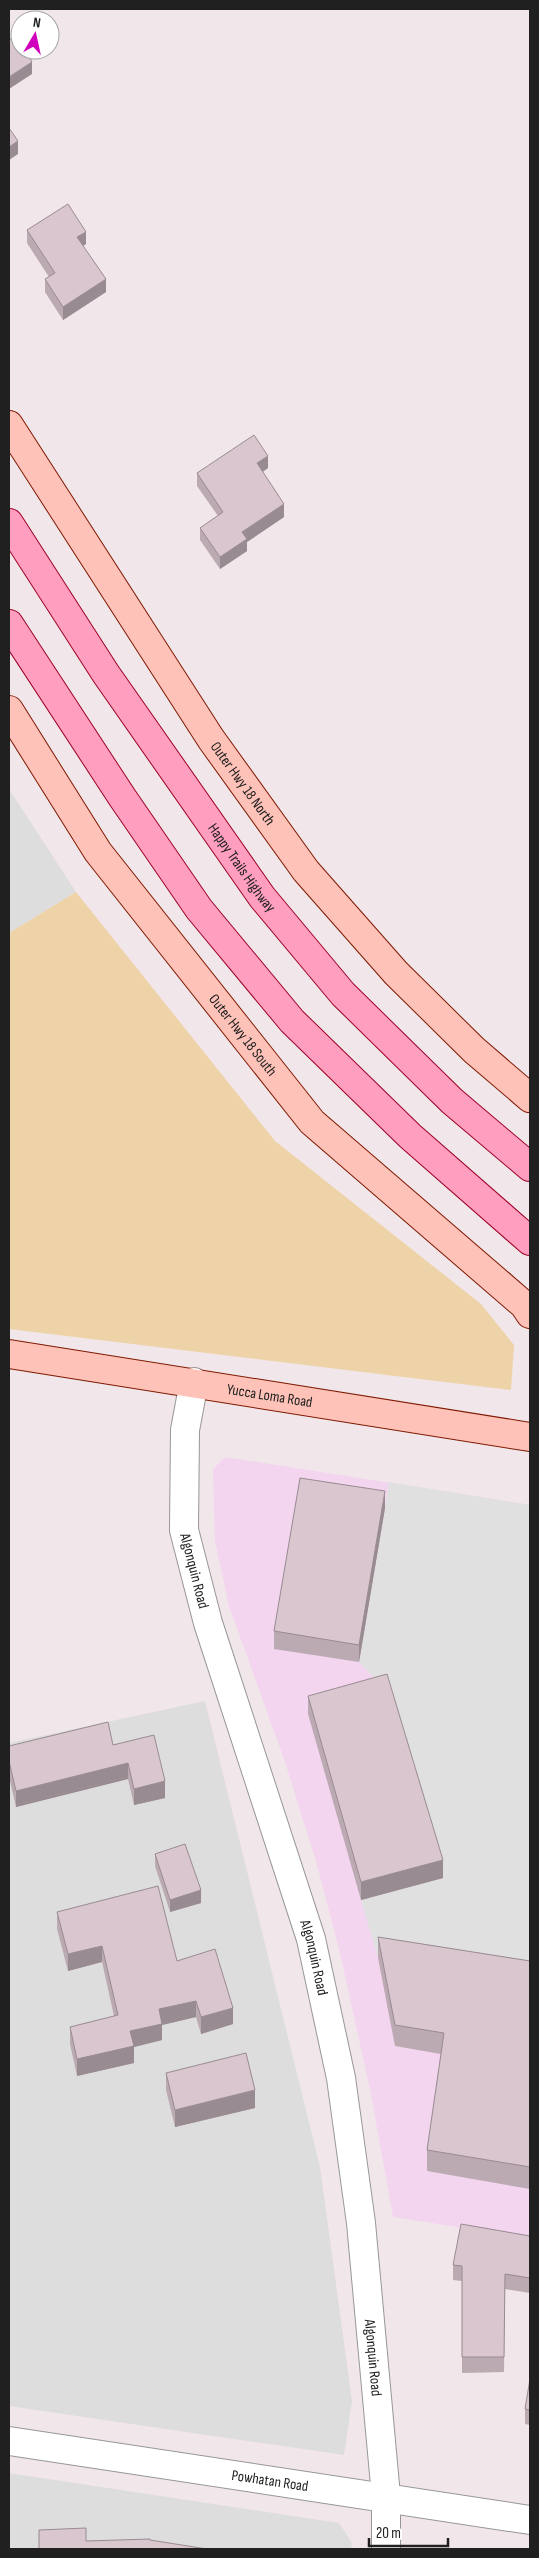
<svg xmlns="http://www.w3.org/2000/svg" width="539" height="2558" font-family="'Sofia Sans Condensed',sans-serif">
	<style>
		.residential { fill: #deddde }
		.commercial { fill: #f3d5ef }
		.grass { fill: #eed3a9 }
		.parking { fill: #e0e0e0 }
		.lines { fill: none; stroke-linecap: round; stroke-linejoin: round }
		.street-casing { stroke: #979797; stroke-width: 30 }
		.secondary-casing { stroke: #7f1900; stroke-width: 30 }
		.primary-casing { stroke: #9d0026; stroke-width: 30 }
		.street { stroke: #fff; stroke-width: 28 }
		.secondary { stroke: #fec2b8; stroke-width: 28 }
		.primary { stroke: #ff9ebf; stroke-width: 28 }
		.wall { fill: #bbaab2 }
		.shaded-wall { fill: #988b91 }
		.building { fill: #d9c6cf; stroke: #988b91 }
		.labels { text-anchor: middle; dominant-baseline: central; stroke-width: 4.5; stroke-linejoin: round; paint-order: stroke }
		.street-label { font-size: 15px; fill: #202020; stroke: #fff }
	</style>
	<rect width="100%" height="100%" fill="#f1e6e9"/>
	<path class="residential" d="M 9,789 L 76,892 L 9,933 Z
		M 205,1701 L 320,2167 L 352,2401 L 344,2455 L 9,2406 L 9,1743 Z
		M 9,2473 L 339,2523 L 351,2541 L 352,2549 L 9,2549 Z"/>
	<path class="commercial" d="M 225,1457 L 530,1505 L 530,2238 L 393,2217 L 371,2094 L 340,1953 L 316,1861 L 285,1762 L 229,1606 L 215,1541 L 213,1469 Z"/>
	<path class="grass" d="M 76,892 L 275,1141 L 481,1304 L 514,1345 L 511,1390 L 9,1329 L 9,933 Z"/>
	<path class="parking" d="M 389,1482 L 530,1505 L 530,1982 L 378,1958 L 361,1900 L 442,1878 L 387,1691 L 359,1662 Z"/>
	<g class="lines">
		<g class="street-casing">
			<g id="street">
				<path id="s1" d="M 194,1382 L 185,1430 L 184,1530 L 208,1623 L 311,1939 L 341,2078 L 361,2223 L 386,2496 L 386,2549"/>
				<path id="s2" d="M 9,2441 L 530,2520"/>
			</g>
		</g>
		<g class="secondary-casing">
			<g id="secondary">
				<path id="s3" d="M 9,425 L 211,739 L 306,871 L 396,973 L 474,1050 L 530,1098"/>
				<path id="s4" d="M 9,710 L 98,852 L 312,1122 L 524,1305 L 530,1314"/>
				<path id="s5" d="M 9,1354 L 530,1437"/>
			</g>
		</g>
		<g class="primary-casing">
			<g id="primary">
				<path id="s6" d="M 9,523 L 106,674 L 262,897 L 343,994 L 452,1101 L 530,1167"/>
				<path d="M 9,624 L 122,797 L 199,909 L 292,1021 L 410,1136 L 530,1241"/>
			</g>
		</g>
		<use href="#street" class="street"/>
		<use href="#secondary" class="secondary"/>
		<use href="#primary" class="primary"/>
	</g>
	<path class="wall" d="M 27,230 L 86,244 L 83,246 L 106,292 L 63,320 L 45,292 L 45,279 L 49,277 L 27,243 Z
		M 268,468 L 262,472 L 284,517 L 247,542 L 247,551 L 220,569 L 200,540 L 200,528 L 218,516 L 197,486 L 197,473 Z
		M 385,1508 L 359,1662 L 274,1649 L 274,1631 Z
		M 308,1696 L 443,1878 L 361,1900 L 308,1714 Z
		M 113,1745 L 165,1798 L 134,1805 L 128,1779 L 16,1807 L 9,1777 L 9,1746 Z
		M 155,1854 L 201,1903 L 170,1912 L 155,1866 Z
		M 57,1912 L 177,1961 L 233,2024 L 201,2034 L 196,2017 L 162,2025 L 162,2040 L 134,2047 L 134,2063 L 77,2076 L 70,2044 L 70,2027 L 114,2016 L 102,1962 L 68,1971 L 57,1929 Z
		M 378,1937 L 530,1961 L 530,2189 L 427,2171 L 427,2150 L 441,2054 L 395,2046 L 378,1958 Z
		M 166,2073 L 255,2108 L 175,2127 L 166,2090 Z
		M 530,2236 L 530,2293 L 505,2289 L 504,2372 L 462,2373 L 462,2281 L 453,2280 L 453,2265 Z
		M 530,2379 L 530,2425 L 525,2424 L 525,2409 Z"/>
	<path class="shaded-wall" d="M 32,62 L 32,74 L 9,89 L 9,77 Z
		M 18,141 L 18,154 L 9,160 L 9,147 Z
		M 86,232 L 86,244 L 77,249 L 77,237 Z
		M 106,279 L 106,292 L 63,320 L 63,307 Z
		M 268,456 L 268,468 L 257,476 L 257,463 Z
		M 284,504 L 284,517 L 247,542 L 247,551 L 220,569 L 220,557 L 242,532 Z
		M 385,1491 L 385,1508 L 359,1662 L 359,1645 Z
		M 128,1763 L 128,1779 L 16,1807 L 16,1791 Z
		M 165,1781 L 165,1798 L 134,1805 L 134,1789 Z
		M 443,1860 L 443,1878 L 361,1900 L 361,1882 Z
		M 201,1890 L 201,1903 L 170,1912 L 170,1900 Z
		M 102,1946 L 102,1962 L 68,1971 L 68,1954 Z
		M 196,2001 L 196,2017 L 162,2025 L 162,2040 L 134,2047 L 134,2063 L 77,2076 L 77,2059 L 130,2031 L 159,2009 Z
		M 233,2008 L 233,2024 L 201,2034 L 201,2017 Z
		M 255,2090 L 255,2108 L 175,2127 L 175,2110 Z"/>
	<path class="building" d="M 15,36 L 20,43 L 20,50 L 25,50 L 32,62 L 9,77 L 9,40 Z
		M 9,128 L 18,141 L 9,147 Z
		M 68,204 L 86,232 L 77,237 L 106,279 L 63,307 L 45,279 L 55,273 L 27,230 Z
		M 254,435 L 268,456 L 257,463 L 284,504 L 242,532 L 247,539 L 220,557 L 200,528 L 223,512 L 197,473 Z
		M 300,1478 L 385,1491 L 359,1645 L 274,1631 Z
		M 387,1674 L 443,1860 L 361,1882 L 308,1696 Z
		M 108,1722 L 113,1745 L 154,1735 L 165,1781 L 134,1789 L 128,1763 L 16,1791 L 9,1761 L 9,1746 Z
		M 185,1844 L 201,1890 L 170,1900 L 155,1854 Z
		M 158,1886 L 177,1961 L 215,1949 L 233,2008 L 201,2017 L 196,2001 L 159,2009 L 162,2024 L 130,2031 L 134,2046 L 77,2059 L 70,2027 L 118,2015 L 102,1946 L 68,1954 L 57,1912 Z
		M 378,1937 L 530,1961 L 530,2167 L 427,2150 L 444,2033 L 395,2025 Z
		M 246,2053 L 255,2090 L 175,2110 L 166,2073 Z
		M 461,2224 L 530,2236 L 530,2278 L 505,2274 L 504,2357 L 462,2357 L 462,2266 L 453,2265 Z
		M 530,2379 L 530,2410 L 525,2409 Z
		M 86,2528 L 86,2541 L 150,2539 L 150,2540 L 207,2549 L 39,2549 L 39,2530 Z"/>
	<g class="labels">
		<g class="street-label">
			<text stroke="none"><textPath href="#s3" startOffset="428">Outer Hwy 18 North</textPath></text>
			<text stroke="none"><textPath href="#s6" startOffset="416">Happy Trails Highway</textPath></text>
			<text stroke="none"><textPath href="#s4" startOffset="401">Outer Hwy 18 South</textPath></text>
			<text stroke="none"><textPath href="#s5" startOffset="264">Yucca Loma Road</textPath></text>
			<text stroke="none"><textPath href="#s1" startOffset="191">Algonquin Road</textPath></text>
			<text stroke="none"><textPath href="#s1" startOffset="596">Algonquin Road</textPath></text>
			<text stroke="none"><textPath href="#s1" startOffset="1001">Algonquin Road</textPath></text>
			<text stroke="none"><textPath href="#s2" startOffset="264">Powhatan Road</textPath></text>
		</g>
	</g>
	<rect width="539" height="2558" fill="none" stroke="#202020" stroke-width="20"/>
	<g transform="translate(35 35) rotate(9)"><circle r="24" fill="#ffffff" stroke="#a6a6a6"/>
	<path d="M0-4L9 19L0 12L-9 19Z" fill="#d100bd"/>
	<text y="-8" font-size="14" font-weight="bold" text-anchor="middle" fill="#202020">N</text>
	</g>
	<path d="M369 2538v8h79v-8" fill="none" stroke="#202020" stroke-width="2.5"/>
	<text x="376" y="2538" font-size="15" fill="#202020" stroke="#ffffff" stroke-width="4" paint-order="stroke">20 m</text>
</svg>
